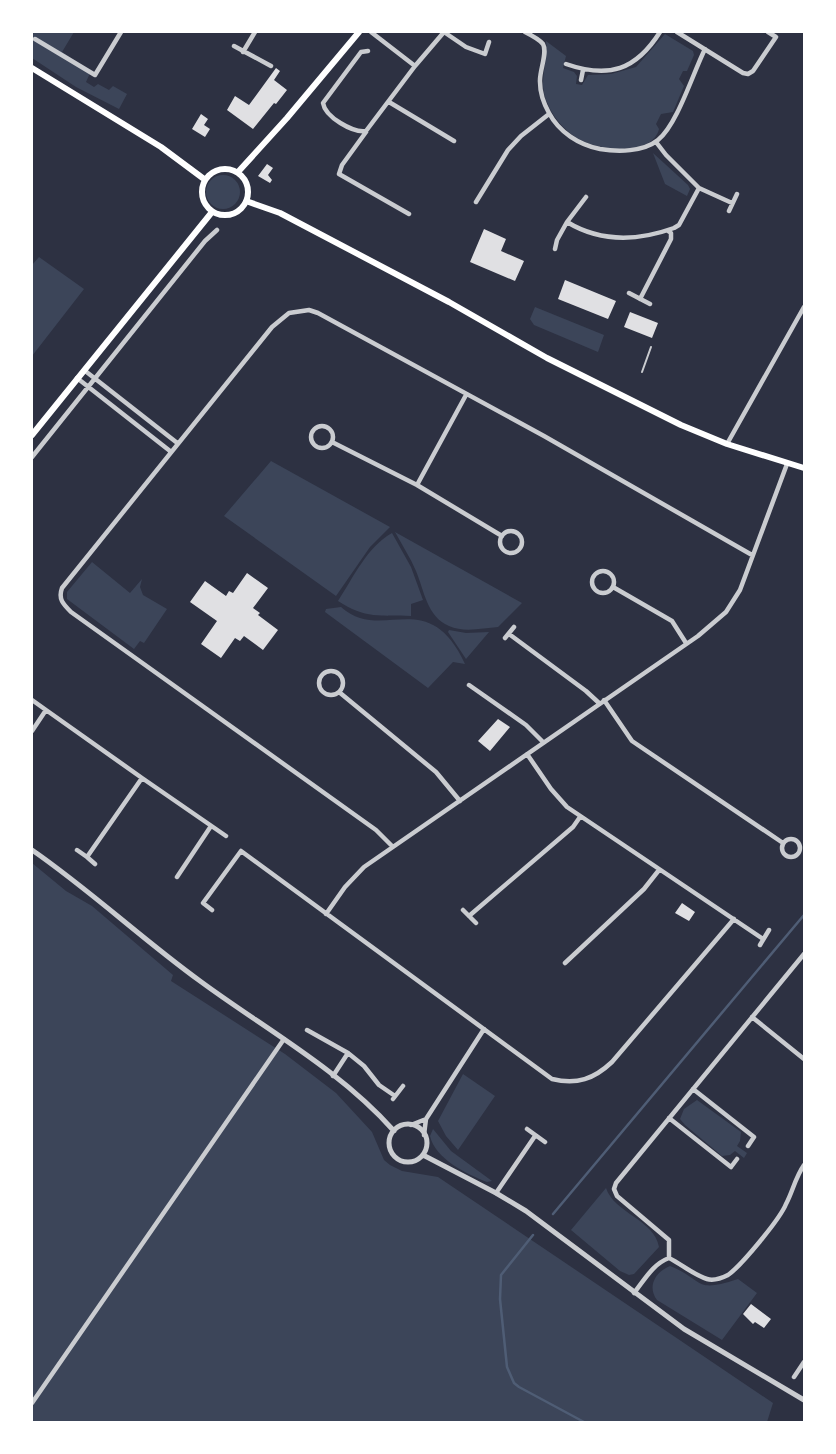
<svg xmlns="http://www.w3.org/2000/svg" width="836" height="1454" font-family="'Varela Round',sans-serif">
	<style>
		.green { fill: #3c4559 }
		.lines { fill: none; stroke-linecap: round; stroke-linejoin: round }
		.stream { stroke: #4f5d75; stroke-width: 2.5 }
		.building { fill: #e0e0e3 }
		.service { stroke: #caccd0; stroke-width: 2 }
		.minor { stroke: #caccd0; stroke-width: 4.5 }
		.tertiary { stroke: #caccd0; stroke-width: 5 }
		.secondary { stroke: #fff; stroke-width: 6 }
		.primary { stroke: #fff; stroke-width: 6 }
	</style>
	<rect width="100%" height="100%" fill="#2d3142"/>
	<path class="green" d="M 32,32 L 74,32 L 62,52 L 91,71 L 86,82 L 94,87 L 98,84 L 109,90 L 113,86 L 127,94 L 119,109 L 76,87 L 32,58 Z
		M 665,34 L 693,51 L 694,55 L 687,71 L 683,71 L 679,79 L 684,86 L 673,112 L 661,114 L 656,124 L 659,129 C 652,158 595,150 577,138 C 563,129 552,116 546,100 C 538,80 549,61 546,41 L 566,56 L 563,68 L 574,72 L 577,76 L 576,84 L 582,85 L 588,75 L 611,74 L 636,67 Z
		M 653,153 L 688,185 L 690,189 L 687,196 L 665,184 Z
		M206 192a17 17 0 1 1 34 0a17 17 0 1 1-34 0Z
		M 39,257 L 84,289 L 32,356 L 32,265 Z
		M 535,307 L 604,335 L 598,352 L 534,325 L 530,319 Z
		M 271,461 L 390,527 L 370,547 L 336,596 L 224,516 Z
		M 395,532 L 522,603 L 498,627 C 483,628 464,633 449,626 C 427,617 424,590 416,571 C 410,557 402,545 395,532 Z
		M 392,533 L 411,567 L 423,600 L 411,604 L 411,616 C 381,615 365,619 338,601 C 353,578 367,547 392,533 Z
		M 92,562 L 130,593 L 142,579 L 140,587 L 143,595 L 167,609 L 144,643 L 140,641 L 134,649 L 67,599 L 67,592 Z
		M 341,607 C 382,644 428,584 465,664 L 453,662 L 428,688 L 325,612 L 326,609 Z
		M 449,630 L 466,633 L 489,632 L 466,659 L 448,632 Z
		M 32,863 L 66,891 L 92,906 L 173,975 L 171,981 L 285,1054 L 336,1093 L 372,1132 L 384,1160 L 390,1165 L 402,1171 L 438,1177 L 773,1403 L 767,1422 L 32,1422 Z
		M 463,1074 L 495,1096 L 458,1150 L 446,1136 L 438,1121 Z
		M 697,1100 L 741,1132 L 740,1141 L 737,1146 L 747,1153 L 744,1158 L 735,1151 L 730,1155 L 722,1156 L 685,1125 L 680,1119 L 684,1109 Z
		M 433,1129 L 451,1151 L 492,1181 L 487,1182 C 467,1174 435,1159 430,1136 Z
		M 606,1188 C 614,1213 655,1220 659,1247 L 634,1274 L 629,1275 L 620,1271 L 571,1230 Z
		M 670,1266 C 705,1280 693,1294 738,1279 L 757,1293 L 722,1340 L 657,1300 C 647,1287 655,1272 670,1266 Z"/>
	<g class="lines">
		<path class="stream" d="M 553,1214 L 804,915
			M 533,1235 L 501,1275 L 500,1299 L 507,1367 L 514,1383 L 519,1387 L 584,1422"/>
	</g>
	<path class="building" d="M 276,68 L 280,71 L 274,80 L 287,90 L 276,104 L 274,103 L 253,129 L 227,110 L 235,96 L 249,105 Z
		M 201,114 L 208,119 L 204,125 L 210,129 L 205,137 L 192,129 Z
		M 267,164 L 273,168 L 268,175 L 272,180 L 270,183 L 258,176 Z
		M 484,229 L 506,239 L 501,251 L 524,261 L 515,281 L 470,262 Z
		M 565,280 L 616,301 L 608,319 L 558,299 Z
		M 630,312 L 658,323 L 652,338 L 624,327 Z
		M 247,573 L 268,588 L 253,608 L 260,613 L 258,615 L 278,630 L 263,650 L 244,636 L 240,641 L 235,638 L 221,658 L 201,644 L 217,621 L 190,602 L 205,581 L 226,596 L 229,591 L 233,593 Z
		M 498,719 L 510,727 L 490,751 L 478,741 Z
		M 682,903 L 695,912 L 689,921 L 675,913 Z
		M 751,1304 L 771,1319 L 764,1328 L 755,1322 L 753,1324 L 743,1314 Z"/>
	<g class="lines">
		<path class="service" d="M 642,372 L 651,347"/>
		<path class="minor" d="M 371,32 L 415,66 L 444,32
			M 444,32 L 466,47 L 485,54 L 489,42
			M 525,32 C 531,35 539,39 543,44 C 548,53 539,71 540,82 C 540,92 544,104 549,113 C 559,132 579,145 600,149 C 618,152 643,152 658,140 C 677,125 693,73 705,49
			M 677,32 L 743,73 L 748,74 L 753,71 L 776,37 L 768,32
			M 35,39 L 95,75 L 121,32
			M 234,46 L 271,66
			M 368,51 L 361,52 L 323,103 C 325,117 353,133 366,131 L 415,66
			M 243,52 L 255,32
			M 566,64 C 609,79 636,70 660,32
			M 581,80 L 583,70
			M 389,102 L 454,141
			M 366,132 L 342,165 L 339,174 L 409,214
			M 656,142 L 666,155 L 699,188 L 732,203
			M 586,197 L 567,222 C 600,242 638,241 674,228 L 679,225 L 699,188
			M 476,202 L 508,150 L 521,136 L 549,114
			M 729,211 L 737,194
			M 555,249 L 557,240 L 567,222
			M 629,293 L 650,304
			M 640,299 L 671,239 L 671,233 L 668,231
			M 84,370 L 176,442
			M 77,378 L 170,451
			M 466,395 L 417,485 L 502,536
			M311 437a11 11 0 1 1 22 0a11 11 0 1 1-22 0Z
			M 332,442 L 417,485
			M 727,444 L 804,307
			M 32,457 L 205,241 L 217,230
			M500 542a11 11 0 1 1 22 0a11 11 0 1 1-22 0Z
			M592 582a11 11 0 1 1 22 0a11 11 0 1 1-22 0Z
			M 613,587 L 672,621 L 686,643
			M 509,634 L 586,691 L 599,703
			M 505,638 L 514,627
			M319 683a12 12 0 1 1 24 0a12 12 0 1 1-24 0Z
			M 469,685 L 526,725 L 543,742
			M 339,692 L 436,772 L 460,801
			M 604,700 L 632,741 L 783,843
			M 46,710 L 142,778 L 87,857 L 95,864
			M 32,731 L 46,710 L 32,700
			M 527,754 L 551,789 L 567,807 L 763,939
			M 142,778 L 226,836
			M782 848a9 9 0 1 1 18 0a9 9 0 1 1-18 0Z
			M 393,847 L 376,830 L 71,612 C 63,604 58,599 62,588 L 272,327 L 289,313 L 309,310 L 318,313 L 544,436 L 752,555
			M 77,850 L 87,857
			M 177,877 L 211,826
			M 212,910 L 203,903 L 241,851 L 552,1079 C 577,1085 594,1079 612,1062 L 734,919
			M 463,910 L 476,923
			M 326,914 L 345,887 L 364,867 L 698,636 L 726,612 L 740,590 L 787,464
			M 469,916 L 573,827 L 580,817
			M 760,945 L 769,930
			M 565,963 L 644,889 L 659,870
			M 752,1017 L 804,1059
			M 307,1030 L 348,1053 L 364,1066 L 379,1085 L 395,1096
			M 333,1076 L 348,1053
			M 693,1089 L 754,1137 L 748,1146
			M 393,1099 L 403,1086
			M 669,1118 L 731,1167 L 737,1159
			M 411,1125 L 426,1119
			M 527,1129 L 545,1142
			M 424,1135 L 426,1119 L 484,1029
			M 496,1193 L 535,1136
			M 669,1258 L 669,1240 L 617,1196 L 614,1189 L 616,1183 L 804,954
			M 634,1293 C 645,1279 653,1264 669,1258 C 681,1264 694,1275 707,1279 C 714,1281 722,1278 728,1275 C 741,1266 780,1219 786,1204 C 793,1191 795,1178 804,1165
			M 794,1377 L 804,1362
			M 32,1403 L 284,1039"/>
		<path class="tertiary" d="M 32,850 C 90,890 142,939 200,981 C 265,1029 339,1069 394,1131
			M389 1143a19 19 0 1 1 38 0a19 19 0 1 1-38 0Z
			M 423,1155 L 496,1193 L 526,1211 L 684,1329 L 804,1400"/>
		<path class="secondary" d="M 238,172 L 287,118 L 359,32
			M 32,435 L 212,212"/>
		<path class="primary" d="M 32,68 L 161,147 L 204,179
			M202 192a23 23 0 1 1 46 0a23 23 0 1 1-46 0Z
			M 246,201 L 280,213 L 449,302 L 547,358 L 681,425 L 727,444 L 804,468"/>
	</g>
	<rect width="836" height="1454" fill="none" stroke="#ffffff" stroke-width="66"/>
</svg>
